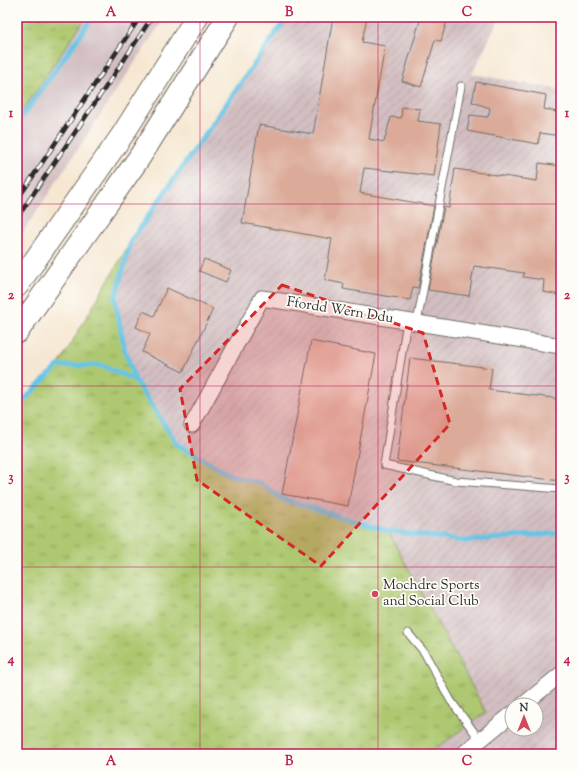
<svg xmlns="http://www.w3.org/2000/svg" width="578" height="771" font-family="'Sorts Mill Goudy',serif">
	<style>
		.industrial { fill: url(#industrial-furrows); fill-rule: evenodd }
		.railway { fill: #d2bec1 }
		.grass { fill: url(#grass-tufts); stroke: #6c7a4d }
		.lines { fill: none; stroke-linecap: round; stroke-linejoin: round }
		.stream { stroke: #66c4e4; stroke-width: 5 }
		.building { fill: #dbaa99 }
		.lane-casing { stroke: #726d65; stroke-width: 9 }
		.street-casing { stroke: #726d65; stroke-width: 17 }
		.highway-casing { stroke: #726d65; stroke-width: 24 }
		.lane { stroke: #fff; stroke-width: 7 }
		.street { stroke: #fff; stroke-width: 15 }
		.highway { stroke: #fff; stroke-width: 22 }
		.rail-casing { stroke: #2b2b2b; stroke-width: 4.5 }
		.rail { stroke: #fdfcf7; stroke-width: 3; stroke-dasharray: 9; stroke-linecap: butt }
		.marked { fill: #d62828; fill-opacity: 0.2; stroke: #d62828; stroke-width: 3; stroke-dasharray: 8 5; stroke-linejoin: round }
		.grid { fill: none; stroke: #c2185b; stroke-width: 1; stroke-opacity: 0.55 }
		.poi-dot { fill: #d1495b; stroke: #fdfcf7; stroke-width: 1.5 }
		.labels { text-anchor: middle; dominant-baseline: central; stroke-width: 3.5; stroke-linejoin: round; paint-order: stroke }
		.street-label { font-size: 14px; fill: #2b2b2b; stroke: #fdfcf7 }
		.poi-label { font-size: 14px; fill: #2b2b2b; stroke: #fdfcf7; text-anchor: start }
		.neatline { fill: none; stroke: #c2185b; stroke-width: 1.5 }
		.grid-label { font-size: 13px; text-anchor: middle; font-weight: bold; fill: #c2185b }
	</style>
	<defs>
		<pattern id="industrial-furrows" width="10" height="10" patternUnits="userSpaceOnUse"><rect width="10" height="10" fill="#d2bec1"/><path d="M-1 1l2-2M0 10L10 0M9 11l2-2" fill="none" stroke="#b4a3a6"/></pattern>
		<pattern id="grass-tufts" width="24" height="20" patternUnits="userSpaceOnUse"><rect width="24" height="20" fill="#adc86f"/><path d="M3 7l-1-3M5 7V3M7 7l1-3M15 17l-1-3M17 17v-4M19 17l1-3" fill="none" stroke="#8da35b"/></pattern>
	</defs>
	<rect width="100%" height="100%" fill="#fdfcf7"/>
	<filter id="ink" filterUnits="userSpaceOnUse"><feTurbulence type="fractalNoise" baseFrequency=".025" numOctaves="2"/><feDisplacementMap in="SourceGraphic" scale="8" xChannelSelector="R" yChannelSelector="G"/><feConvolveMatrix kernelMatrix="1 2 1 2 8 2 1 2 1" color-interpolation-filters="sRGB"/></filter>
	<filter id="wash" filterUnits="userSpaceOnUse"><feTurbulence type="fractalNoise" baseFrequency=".012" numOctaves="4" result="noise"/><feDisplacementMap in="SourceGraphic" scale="16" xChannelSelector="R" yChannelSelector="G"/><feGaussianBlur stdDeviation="0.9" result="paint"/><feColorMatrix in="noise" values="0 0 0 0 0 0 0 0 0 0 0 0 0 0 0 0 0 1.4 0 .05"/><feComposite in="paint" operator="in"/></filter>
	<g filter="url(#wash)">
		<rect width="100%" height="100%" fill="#f6e7d2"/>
		<path class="industrial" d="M 287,17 L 500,17 L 472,74 L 561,90 L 561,754 L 428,754 L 452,736 L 388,531 L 282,499 L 260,483 L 230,475 L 177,444 L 135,380 L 125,351 L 115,299 L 131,241 ZM 512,705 L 536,705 L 536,729 L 512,729 Z"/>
		<path class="railway" d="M 86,17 L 165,17 L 17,241 L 17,119 Z"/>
		<path class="grass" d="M 17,17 L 86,17 L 17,119 Z
			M 131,241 L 115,298 L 125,351 L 135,380 L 177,444 L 230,475 L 260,483 L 282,499 L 388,531 L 486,712 L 428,754 L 17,754 L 17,407 L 58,366 Z"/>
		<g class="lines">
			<path class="stream" d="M 287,17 L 131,241 L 115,299 L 125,351 L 135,380 L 177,444 L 230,475 L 260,483 L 282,499 L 388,531 L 465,541 L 561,533
				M 17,124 L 93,17
				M 17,407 L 58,366 L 101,365 L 135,380"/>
		</g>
		<g id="blocks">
			<path class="building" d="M 333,17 L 367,17 L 362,42 L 385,46 L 369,139 L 384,142 L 391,117 L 401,118 L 402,107 L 420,109 L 418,121 L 441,124 L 434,176 L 364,168 L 360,193 L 434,206 L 418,288 L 413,287 L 410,300 L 343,289 L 344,284 L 325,280 L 332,239 L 242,223 L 259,125 L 313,134 Z
				M 421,17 L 448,17 L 441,41 L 435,40 L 421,87 L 402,81 Z
				M 476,82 L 546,95 L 544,109 L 561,113 L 561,136 L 540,133 L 538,144 L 467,131 L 470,115 L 488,117 L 490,108 L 472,102 Z
				M 539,163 L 561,166 L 561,295 L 543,292 L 544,280 L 523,277 L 524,273 L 474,266 L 469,296 L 428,290 L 444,207 L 449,208 L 455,169 L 537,181 Z
				M 204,259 L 231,270 L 226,282 L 199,271 Z
				M 167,288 L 213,309 L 183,372 L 142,352 L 150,334 L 136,327 L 143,311 L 154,316 Z
				M 311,341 L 376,354 L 348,506 L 282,494 Z
				M 410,358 L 492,368 L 489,390 L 561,399 L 561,481 L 397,461 Z"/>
		</g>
	</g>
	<g filter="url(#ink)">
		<use href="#blocks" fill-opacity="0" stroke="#726d65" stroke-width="1"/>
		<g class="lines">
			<g class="lane-casing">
				<path id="lane" d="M 407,321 L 384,465 L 456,481 L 561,489
					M 417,323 L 461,86
					M 408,633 L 424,652 L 451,701 L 480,740"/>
			</g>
			<g class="street-casing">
				<path id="street" d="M 192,425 L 262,298 L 561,346
					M 523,705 L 561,674
					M 463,754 L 512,714"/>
			</g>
			<g class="highway-casing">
				<path id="highway" d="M 17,286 L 123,134 L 197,17
					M 17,332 L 139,158 L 228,17"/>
			</g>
			<use href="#lane" class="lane"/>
			<use href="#street" class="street"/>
			<use href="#highway" class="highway"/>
			<g class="rail-casing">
				<path id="rail" d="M 17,200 L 140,17
					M 17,218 L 124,60 L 152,17"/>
			</g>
			<use href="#rail" class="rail"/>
		</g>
	</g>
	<path class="marked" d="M 282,285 L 423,333 L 450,424 L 321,566 L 197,480 L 180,389 Z"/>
	<path class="grid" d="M 200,17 L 200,754M 378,17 L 378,754M 17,204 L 561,204M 17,386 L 561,386M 17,567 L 561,567"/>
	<circle class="poi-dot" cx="375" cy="594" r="4"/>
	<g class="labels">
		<g class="street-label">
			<text transform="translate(340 311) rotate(9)">Ffordd Wern Ddu</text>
		</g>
		<g class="poi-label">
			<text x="383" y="586">Mochdre Sports<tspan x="383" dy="16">and Social Club</tspan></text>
		</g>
	</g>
	<rect width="578" height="771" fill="none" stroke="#fdfcf7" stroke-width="44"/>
	<g transform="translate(524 717)"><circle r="19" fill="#fdfcf7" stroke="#a9a8a5"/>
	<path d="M0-3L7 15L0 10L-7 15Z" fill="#d1495b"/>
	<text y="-6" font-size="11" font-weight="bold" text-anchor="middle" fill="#2b2b2b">N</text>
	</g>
	<rect x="22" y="22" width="534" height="727" class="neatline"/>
	<g class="grid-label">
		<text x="111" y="16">A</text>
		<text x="289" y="16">B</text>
		<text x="467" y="16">C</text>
		<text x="11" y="117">1</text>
		<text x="567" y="117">1</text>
		<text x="11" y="299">2</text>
		<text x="567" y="299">2</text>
		<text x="11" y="481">3</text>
		<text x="567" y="481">3</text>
		<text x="11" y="663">4</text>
		<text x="567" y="663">4</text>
		<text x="111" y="765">A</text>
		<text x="289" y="765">B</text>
		<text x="467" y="765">C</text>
	</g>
</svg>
